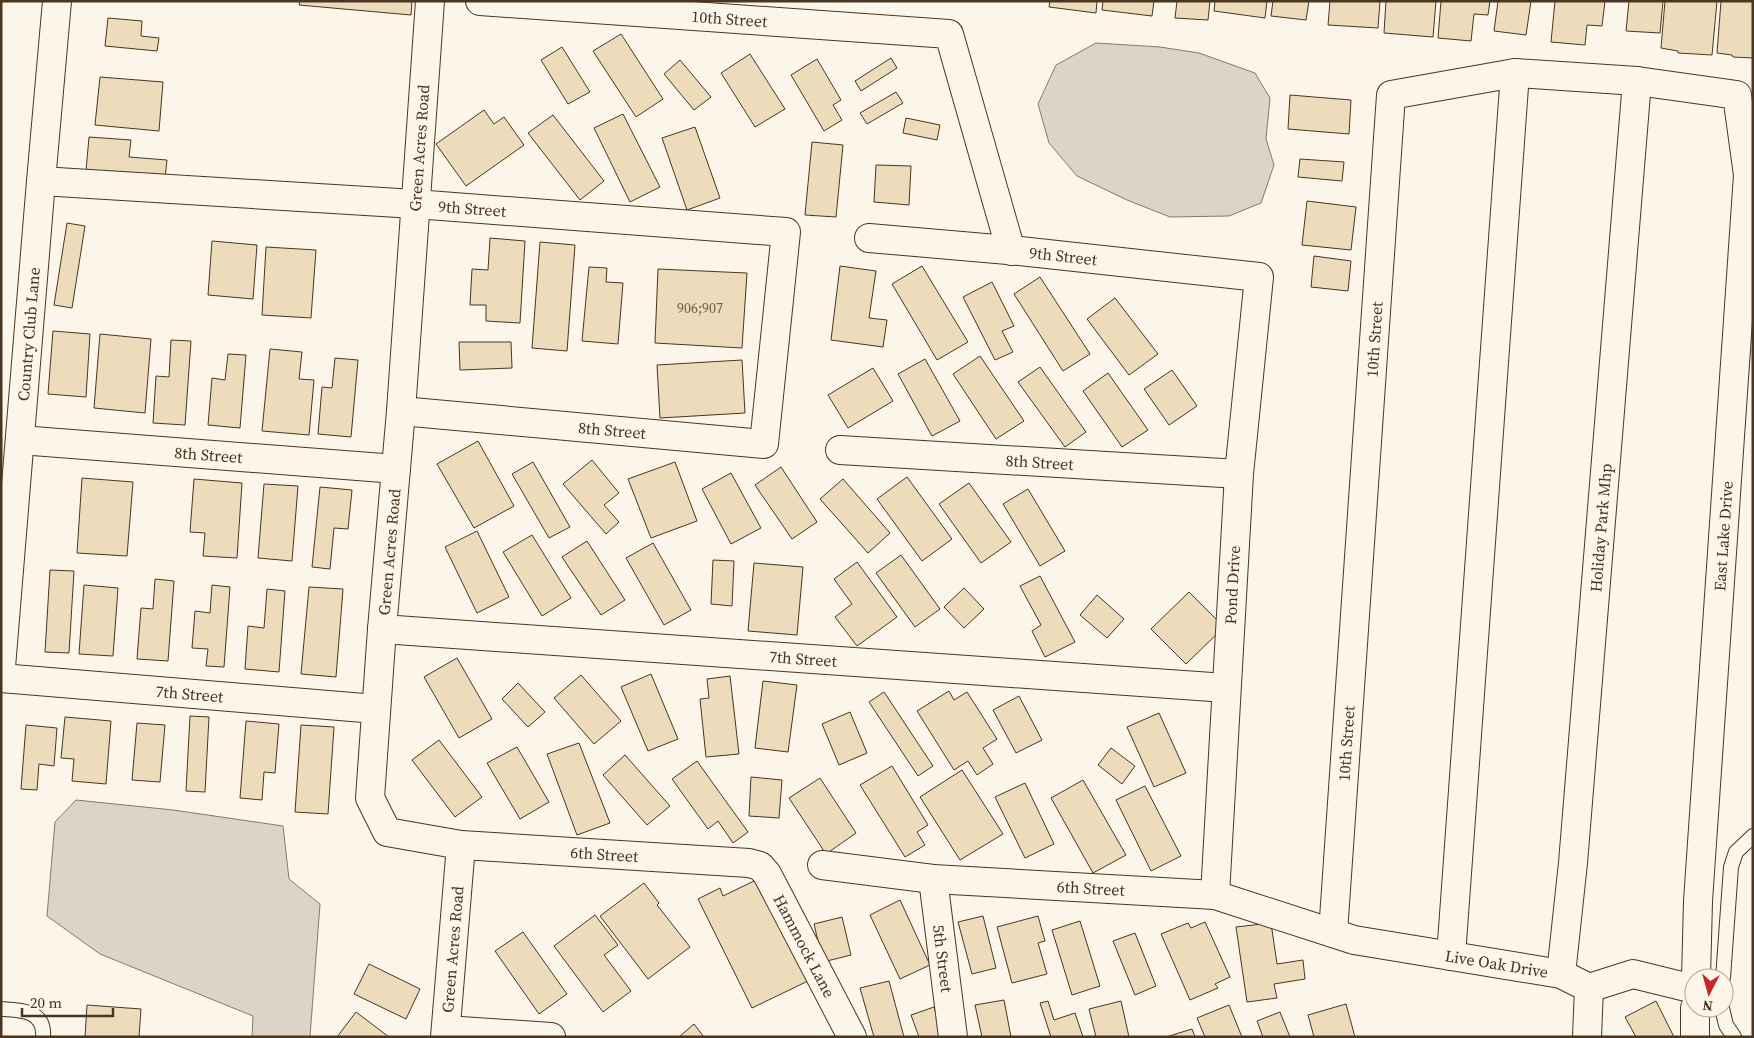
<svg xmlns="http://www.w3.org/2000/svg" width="1754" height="1038" font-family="'Source Serif 4',serif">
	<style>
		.water { fill: #dcd4c6; stroke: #887966 }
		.building { fill: #ecdcbc; stroke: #4a3520 }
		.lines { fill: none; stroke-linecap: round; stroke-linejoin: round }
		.lane-casing { stroke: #4a3520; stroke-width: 16 }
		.street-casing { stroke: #4a3520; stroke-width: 30 }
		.lane { stroke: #fbf6e9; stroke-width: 14 }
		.street { stroke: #fbf6e9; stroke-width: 28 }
		.labels { text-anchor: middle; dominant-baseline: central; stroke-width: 4; stroke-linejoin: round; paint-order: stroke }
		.number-label { font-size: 14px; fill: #725f47 }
		.street-label { font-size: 16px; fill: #4a3520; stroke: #fbf6e9 }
	</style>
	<rect width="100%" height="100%" fill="#fbf6e9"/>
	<path class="water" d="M 1096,43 L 1160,47 L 1199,53 L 1255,73 L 1270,98 L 1266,139 L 1274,165 L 1261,203 L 1229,216 L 1170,217 L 1127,200 L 1077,176 L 1049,143 L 1038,104 L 1056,65 Z
		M 76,800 L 173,810 L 283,826 L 289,879 L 320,904 L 310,1037 L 252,1037 L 253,1016 L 100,954 L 47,916 L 55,822 Z"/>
	<path class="building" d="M 300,1 L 412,1 L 411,15 L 299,5 Z
		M 1050,1 L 1097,1 L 1096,13 L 1049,7 Z
		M 1103,1 L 1154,1 L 1152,16 L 1102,10 Z
		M 1177,1 L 1210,1 L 1208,20 L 1175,18 Z
		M 1215,1 L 1267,1 L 1265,18 L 1214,11 Z
		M 1273,1 L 1309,1 L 1306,20 L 1271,16 Z
		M 1330,1 L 1380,1 L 1378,28 L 1328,25 Z
		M 1386,1 L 1436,1 L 1433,37 L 1384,33 Z
		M 1441,1 L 1490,1 L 1488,15 L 1474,14 L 1471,41 L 1438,38 Z
		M 1498,1 L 1531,1 L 1526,35 L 1494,31 Z
		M 1555,1 L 1605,1 L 1602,26 L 1587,25 L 1585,45 L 1551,42 Z
		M 1629,1 L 1663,1 L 1660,33 L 1626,31 Z
		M 1665,1 L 1717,1 L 1712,55 L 1678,53 L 1678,51 L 1661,48 Z
		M 1721,1 L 1753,1 L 1753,58 L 1733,57 L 1732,55 L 1717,53 Z
		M 108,18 L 142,21 L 141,36 L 159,38 L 157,51 L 105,46 Z
		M 621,34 L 663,99 L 636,117 L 593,51 Z
		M 562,47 L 590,92 L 568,104 L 541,60 Z
		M 750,54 L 785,109 L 755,127 L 721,73 Z
		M 891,58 L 897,68 L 861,91 L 855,81 Z
		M 817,59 L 841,100 L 833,105 L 842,120 L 824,131 L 791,75 Z
		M 680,60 L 711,97 L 694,110 L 664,74 Z
		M 100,77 L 163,82 L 159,131 L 95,125 Z
		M 896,92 L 903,103 L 867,124 L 860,113 Z
		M 1290,95 L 1351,100 L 1349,134 L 1288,129 Z
		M 484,110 L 494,124 L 504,117 L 524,145 L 466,186 L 436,144 Z
		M 623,114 L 660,187 L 630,202 L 594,128 Z
		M 553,115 L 604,181 L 580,200 L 528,133 Z
		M 906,118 L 940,125 L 937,140 L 903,133 Z
		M 695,127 L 720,198 L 687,210 L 662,138 Z
		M 89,137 L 131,140 L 129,157 L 167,160 L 164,188 L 86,171 Z
		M 812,142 L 843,145 L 836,217 L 805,215 Z
		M 1300,159 L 1344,162 L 1342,181 L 1298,177 Z
		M 876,165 L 911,166 L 909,205 L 874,202 Z
		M 1307,201 L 1356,207 L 1351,250 L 1302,245 Z
		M 67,223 L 85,226 L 72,308 L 54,305 Z
		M 490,238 L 525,241 L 520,323 L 486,321 L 486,305 L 470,305 L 472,269 L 488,270 Z
		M 212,241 L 257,245 L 253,299 L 208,295 Z
		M 540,242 L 575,245 L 567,351 L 532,348 Z
		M 266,247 L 316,250 L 311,318 L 262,315 Z
		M 1314,256 L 1351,261 L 1348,291 L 1311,287 Z
		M 840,266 L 876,271 L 869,318 L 887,320 L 883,347 L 831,340 Z
		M 922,266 L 968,342 L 937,360 L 892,284 Z
		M 589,267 L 607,268 L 606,282 L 623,283 L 618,344 L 582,341 Z
		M 658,269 L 747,273 L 742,348 L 655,343 Z
		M 1040,277 L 1090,354 L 1063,371 L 1014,294 Z
		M 992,282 L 1014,326 L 1002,331 L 1013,352 L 995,360 L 963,297 Z
		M 1115,298 L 1158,354 L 1129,375 L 1087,319 Z
		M 53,331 L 90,334 L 86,397 L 48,394 Z
		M 100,334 L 151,339 L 145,413 L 94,408 Z
		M 171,340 L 191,341 L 185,425 L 153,423 L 156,376 L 169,377 Z
		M 459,342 L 511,342 L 512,368 L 460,370 Z
		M 270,349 L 302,352 L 299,379 L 314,380 L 309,435 L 262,431 Z
		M 228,354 L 246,355 L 240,428 L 208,425 L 212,378 L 225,380 Z
		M 980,356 L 1024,421 L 996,439 L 953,374 Z
		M 335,358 L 358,360 L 351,437 L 318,434 L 322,387 L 332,388 Z
		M 925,359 L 960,421 L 932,436 L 898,374 Z
		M 742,360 L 745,413 L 660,418 L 657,365 Z
		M 1040,367 L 1086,432 L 1065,447 L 1018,382 Z
		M 873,368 L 893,401 L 848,428 L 828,395 Z
		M 1172,370 L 1197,406 L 1169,425 L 1144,389 Z
		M 1108,373 L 1148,430 L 1122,447 L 1083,391 Z
		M 478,441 L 514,506 L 474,528 L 437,464 Z
		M 592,460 L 619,493 L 604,505 L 619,522 L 606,534 L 563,484 Z
		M 533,462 L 570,527 L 549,538 L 512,474 Z
		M 675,462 L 697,521 L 651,538 L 628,479 Z
		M 781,467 L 817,522 L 792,539 L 755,485 Z
		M 731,473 L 761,528 L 731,544 L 702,489 Z
		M 907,477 L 952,539 L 922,561 L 877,499 Z
		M 82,478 L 133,482 L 127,556 L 77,553 Z
		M 194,479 L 242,483 L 237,558 L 203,556 L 205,533 L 190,532 Z
		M 843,479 L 890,533 L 868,553 L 820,499 Z
		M 969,483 L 1011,542 L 981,563 L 939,504 Z
		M 264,484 L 298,486 L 292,561 L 258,558 Z
		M 320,487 L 352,490 L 348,529 L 334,528 L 330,569 L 312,567 Z
		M 1028,489 L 1065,551 L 1040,566 L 1003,504 Z
		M 477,531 L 509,597 L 477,613 L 445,547 Z
		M 532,535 L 571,598 L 542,616 L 503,552 Z
		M 587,541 L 625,600 L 601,615 L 562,557 Z
		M 653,543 L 691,610 L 664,625 L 626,558 Z
		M 901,555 L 940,609 L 915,627 L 876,573 Z
		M 713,560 L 734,561 L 732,606 L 711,604 Z
		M 857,562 L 897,617 L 857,646 L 835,617 L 852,604 L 834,579 Z
		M 754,563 L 803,567 L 797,635 L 748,631 Z
		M 50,570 L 74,571 L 69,653 L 45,652 Z
		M 1040,576 L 1075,642 L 1045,657 L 1032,631 L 1041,625 L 1020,586 Z
		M 155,579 L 174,581 L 168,661 L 137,659 L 141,608 L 153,609 Z
		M 84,585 L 118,588 L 113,656 L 79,654 Z
		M 212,585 L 230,587 L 224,667 L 206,666 L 208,649 L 192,648 L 195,611 L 210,613 Z
		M 309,587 L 343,589 L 336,677 L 301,674 Z
		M 964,588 L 984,609 L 964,628 L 944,607 Z
		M 267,589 L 285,591 L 279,672 L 245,669 L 248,626 L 264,628 Z
		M 1189,592 L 1224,627 L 1186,664 L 1151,629 Z
		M 1097,595 L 1124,619 L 1107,638 L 1080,615 Z
		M 457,658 L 492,719 L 459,738 L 424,677 Z
		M 651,674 L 678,739 L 648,751 L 621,687 Z
		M 581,675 L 621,721 L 594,744 L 554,698 Z
		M 730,676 L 739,754 L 706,757 L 700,699 L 709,698 L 707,679 Z
		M 763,681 L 797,685 L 788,752 L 755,748 Z
		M 518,683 L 545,712 L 528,727 L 502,699 Z
		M 949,691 L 954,700 L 967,692 L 997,739 L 983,748 L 993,764 L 977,775 L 968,761 L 954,770 L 917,711 Z
		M 884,692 L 933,766 L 918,776 L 869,702 Z
		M 1019,696 L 1042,740 L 1016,753 L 993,710 Z
		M 850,712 L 867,753 L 839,765 L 822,724 Z
		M 1159,713 L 1186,773 L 1154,787 L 1127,727 Z
		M 190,716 L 209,717 L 205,792 L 186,791 Z
		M 65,717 L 111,721 L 106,784 L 72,781 L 74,759 L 61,758 Z
		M 246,721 L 279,724 L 275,773 L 264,772 L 262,800 L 240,798 Z
		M 137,723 L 165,725 L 160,782 L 132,780 Z
		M 26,725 L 57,728 L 54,766 L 39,764 L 37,790 L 21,789 Z
		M 301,725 L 334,727 L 328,814 L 295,812 Z
		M 439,740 L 482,797 L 455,817 L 412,760 Z
		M 579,743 L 610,823 L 577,835 L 547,754 Z
		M 517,747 L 549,802 L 520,819 L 487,763 Z
		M 1111,748 L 1135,766 L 1122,784 L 1098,765 Z
		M 625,755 L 670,806 L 647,825 L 603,775 Z
		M 697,761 L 748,832 L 733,843 L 718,821 L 708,829 L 672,779 Z
		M 892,766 L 928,825 L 917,832 L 925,845 L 905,857 L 860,785 Z
		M 962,770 L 1003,834 L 960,860 L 920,797 Z
		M 751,777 L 782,780 L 779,818 L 749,816 Z
		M 820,778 L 856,833 L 826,854 L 789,798 Z
		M 1083,780 L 1126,855 L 1093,873 L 1051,798 Z
		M 1025,783 L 1054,844 L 1025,858 L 995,797 Z
		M 1145,786 L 1181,856 L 1151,871 L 1116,800 Z
		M 758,879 L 808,981 L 752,1008 L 698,899 L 720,888 L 723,896 Z
		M 644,883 L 659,903 L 657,905 L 690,947 L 648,979 L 600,916 Z
		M 900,900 L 930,965 L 900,979 L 870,915 Z
		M 595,915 L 618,945 L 604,955 L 631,991 L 603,1012 L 554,946 Z
		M 983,916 L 996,968 L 972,974 L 958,922 Z
		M 1038,916 L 1045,941 L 1038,943 L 1047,974 L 1012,983 L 997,927 Z
		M 842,917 L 851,955 L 823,962 L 814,924 Z
		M 1080,921 L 1100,986 L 1072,995 L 1052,930 Z
		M 1205,922 L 1230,977 L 1215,984 L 1218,988 L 1190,1000 L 1161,934 L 1188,923 L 1191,928 Z
		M 1271,923 L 1277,964 L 1303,960 L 1305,979 L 1274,984 L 1277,998 L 1247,1002 L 1236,927 Z
		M 523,932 L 567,994 L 539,1014 L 495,951 Z
		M 1135,933 L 1156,986 L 1135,995 L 1113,941 Z
		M 369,964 L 420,989 L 406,1019 L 354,994 Z
		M 889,981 L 904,1037 L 874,1037 L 860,988 Z
		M 1004,1000 L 1011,1037 L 982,1037 L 975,1005 Z
		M 1048,1001 L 1054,1020 L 1075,1013 L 1083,1037 L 1051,1037 L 1040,1003 Z
		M 1121,1001 L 1129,1037 L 1096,1037 L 1089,1009 Z
		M 1656,1001 L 1674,1037 L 1636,1037 L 1625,1017 Z
		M 1346,1004 L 1355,1037 L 1314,1037 L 1308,1015 Z
		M 87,1005 L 141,1009 L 139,1037 L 85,1037 Z
		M 1229,1005 L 1242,1037 L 1205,1037 L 1197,1018 Z
		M 934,1007 L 944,1037 L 919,1037 L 911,1015 Z
		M 356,1012 L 389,1037 L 337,1037 Z
		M 1280,1012 L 1290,1037 L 1263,1037 L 1257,1021 Z
		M 694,1024 L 704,1037 L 679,1037 Z
		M 1192,1029 L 1195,1037 L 1166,1037 Z"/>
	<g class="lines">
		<g class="lane-casing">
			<path id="lane" d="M 1723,978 L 1731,867 L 1736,852 L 1753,836
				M 1722,1008 L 1726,1025 L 1734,1037
				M 1,1009 C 21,1010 45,1010 43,1037"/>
		</g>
		<g class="street-casing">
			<g id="street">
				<path id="s1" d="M 430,1 L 401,411 L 382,629 L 370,798 L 387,832 L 461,845 L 749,863 L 760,866 L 767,874 L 852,1037"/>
				<path id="s2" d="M 480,1 L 949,34 L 1011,251"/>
				<path id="s3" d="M 41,181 L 415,204 L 786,232 L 764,444 L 401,411"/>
				<path id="s4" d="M 869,238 L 1020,251 L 1259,277 L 1239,474 L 1215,895"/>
				<path id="s5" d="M 20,440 L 396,469"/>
				<path id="s6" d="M 840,450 L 1239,474"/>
				<path id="s7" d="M 382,629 L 1226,688"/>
				<path id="s8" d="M 1,667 L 41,181 L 57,1"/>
				<path id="s9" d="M 1,678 L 376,709"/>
				<path id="s10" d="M 822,865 L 933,879 L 1215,895 L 1354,940 L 1561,974 L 1589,988 L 1587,1037"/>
				<path id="s11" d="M 933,879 L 953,1037"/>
				<path id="s12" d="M 1333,933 L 1391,95 L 1515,73 L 1637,81 L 1737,95 L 1748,175 L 1698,901 L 1696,978"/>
				<path d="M 1451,956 L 1515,73"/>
				<path id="s13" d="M 1561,974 L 1573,863 L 1637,81"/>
				<path d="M 1589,988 L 1633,974 L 1694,989"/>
				<path d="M 446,1030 L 551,1037"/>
				<path id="s14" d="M 445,1037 L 461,845"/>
				<path d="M 1695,1037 L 1695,1008"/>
			</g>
		</g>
		<use href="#lane" class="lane"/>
		<use href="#street" class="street"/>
	</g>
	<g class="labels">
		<g class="number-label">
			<text x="700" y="308">906;907</text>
		</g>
		<g class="street-label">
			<text stroke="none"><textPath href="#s2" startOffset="250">10th Street</textPath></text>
			<text transform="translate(419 148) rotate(-86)">Green Acres Road</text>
			<text stroke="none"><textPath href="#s3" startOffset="432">9th Street</textPath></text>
			<text stroke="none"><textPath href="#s4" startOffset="195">9th Street</textPath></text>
			<text stroke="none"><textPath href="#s8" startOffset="334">Country Club Lane</textPath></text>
			<text stroke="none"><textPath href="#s12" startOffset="595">10th Street</textPath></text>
			<text transform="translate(612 430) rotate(5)">8th Street</text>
			<text stroke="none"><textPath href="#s5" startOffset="189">8th Street</textPath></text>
			<text stroke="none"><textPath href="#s6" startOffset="200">8th Street</textPath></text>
			<text stroke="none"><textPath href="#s13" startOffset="448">Holiday Park Mhp</textPath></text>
			<text transform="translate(1723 536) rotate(-86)">East Lake Drive</text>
			<text transform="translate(389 552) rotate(-85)">Green Acres Road</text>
			<text transform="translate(1232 585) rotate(-87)">Pond Drive</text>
			<text stroke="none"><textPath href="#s7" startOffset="422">7th Street</textPath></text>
			<text stroke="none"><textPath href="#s9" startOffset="189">7th Street</textPath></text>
			<text stroke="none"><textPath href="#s12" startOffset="190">10th Street</textPath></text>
			<text stroke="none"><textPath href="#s1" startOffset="1056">6th Street</textPath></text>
			<text stroke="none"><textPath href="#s10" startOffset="270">6th Street</textPath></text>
			<text stroke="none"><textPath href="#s1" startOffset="1304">Hammock Lane</textPath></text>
			<text stroke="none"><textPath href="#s14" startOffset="88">Green Acres Road</textPath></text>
			<text stroke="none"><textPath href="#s11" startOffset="80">5th Street</textPath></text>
			<text stroke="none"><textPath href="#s10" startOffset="685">Live Oak Drive</textPath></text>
		</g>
	</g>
	<rect width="1754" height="1038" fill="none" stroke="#4a3520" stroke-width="5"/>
	<g transform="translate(1709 993) rotate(186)"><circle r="24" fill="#fbf6e9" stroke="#b4a999"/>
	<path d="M0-4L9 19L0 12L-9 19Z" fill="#c62828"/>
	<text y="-8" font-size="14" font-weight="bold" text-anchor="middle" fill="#4a3520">N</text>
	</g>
	<path d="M22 1008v8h91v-8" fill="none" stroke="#4a3520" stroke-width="2.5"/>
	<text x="30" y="1008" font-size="15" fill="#4a3520" stroke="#fbf6e9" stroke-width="4" paint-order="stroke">20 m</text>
</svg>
